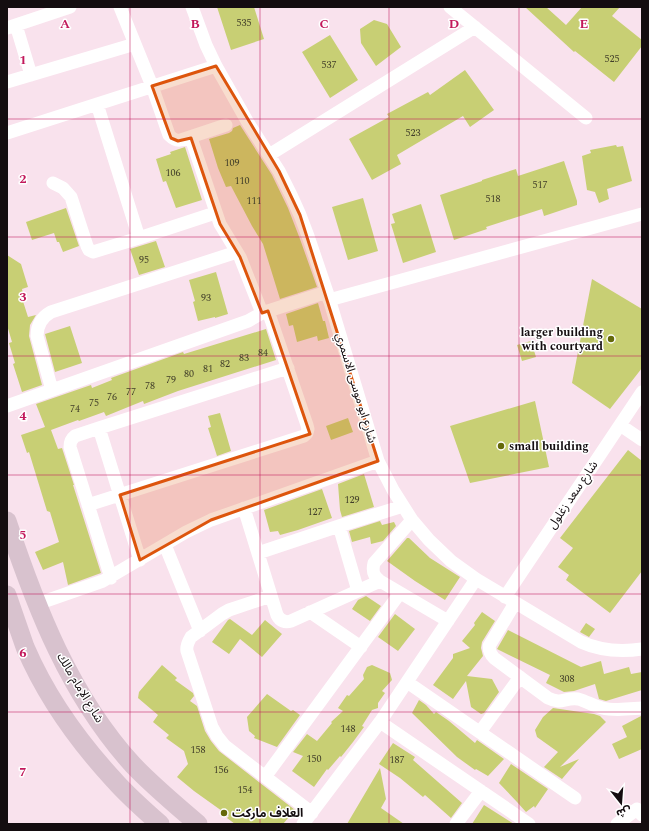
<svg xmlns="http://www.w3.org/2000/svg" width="649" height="831" font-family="Spectral,'Noto Sans Arabic',serif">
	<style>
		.building { fill: #c8cf74 }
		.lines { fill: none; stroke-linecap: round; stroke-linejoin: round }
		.street { stroke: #fff; stroke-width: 13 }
		.secondary { stroke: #d8c2ce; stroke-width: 19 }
		.marked { fill: #dd550c; fill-opacity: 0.2; stroke: #dd550c; stroke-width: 3; stroke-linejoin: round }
		.grid { fill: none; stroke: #c2185b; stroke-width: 1; stroke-opacity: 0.55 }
		.poi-dot { fill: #65690a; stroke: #fff; stroke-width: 1.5 }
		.labels { text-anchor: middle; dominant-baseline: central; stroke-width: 3; stroke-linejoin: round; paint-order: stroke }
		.number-label { font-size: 10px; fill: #413e29 }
		.poi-label { font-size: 12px; font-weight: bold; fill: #140d10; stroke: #fff; text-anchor: start }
		.street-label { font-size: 12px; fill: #140d10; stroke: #fff }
		.grid-label { font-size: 13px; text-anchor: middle; font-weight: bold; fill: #c2185b; stroke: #fff; stroke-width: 3; stroke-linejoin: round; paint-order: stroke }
	</style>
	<rect width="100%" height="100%" fill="#f9e2ed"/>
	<path class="building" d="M 217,7 L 254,7 L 264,39 L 231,50 Z
		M 525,7 L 546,7 L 566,25 L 582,7 L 620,7 L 612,16 L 642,40 L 642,46 L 614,82 L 575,51 L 574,52 Z
		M 374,20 L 387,24 L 401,47 L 376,66 L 361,43 L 360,29 Z
		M 330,35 L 358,80 L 330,98 L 302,52 Z
		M 465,70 L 494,110 L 470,127 L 463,116 L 397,155 L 401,164 L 372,180 L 349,139 L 389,117 L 387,114 L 428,92 L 430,95 Z
		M 240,125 L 272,175 L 288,208 L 300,239 L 317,287 L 280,299 L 263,244 L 252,226 L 231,186 L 226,187 L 218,168 L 209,139 L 229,133 L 232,131 L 233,128 Z
		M 616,145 L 617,147 L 623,146 L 632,181 L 607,189 L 609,199 L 599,203 L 595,192 L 587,190 L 582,156 L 591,153 L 590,150 Z
		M 185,147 L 202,200 L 176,208 L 166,181 L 163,182 L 156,159 L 171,154 L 170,152 Z
		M 564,161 L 577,201 L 577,205 L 544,216 L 542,209 L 486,227 L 487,229 L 454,240 L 440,195 L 482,181 L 482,180 L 516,169 L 518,176 Z
		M 363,198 L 378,251 L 348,260 L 332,207 Z
		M 421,204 L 436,252 L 403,263 L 391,224 L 395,223 L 392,214 Z
		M 66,208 L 79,246 L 63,252 L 59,242 L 57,242 L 54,233 L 32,240 L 26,222 Z
		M 156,241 L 165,267 L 139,275 L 130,249 Z
		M 7,255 L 21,264 L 28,287 L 22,289 L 23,294 L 21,295 L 28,317 L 36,315 L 30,325 L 29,336 L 42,385 L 22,392 L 13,364 L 15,363 L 9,343 L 12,342 L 7,325 Z
		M 216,272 L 228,314 L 215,318 L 215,317 L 198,321 L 193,302 L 195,301 L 189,280 Z
		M 592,279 L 642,309 L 642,368 L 610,409 L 572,383 Z
		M 318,303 L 323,321 L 325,321 L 329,338 L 318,341 L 317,336 L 297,342 L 293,325 L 289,326 L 286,314 Z
		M 70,326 L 82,363 L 55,372 L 45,334 Z
		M 266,329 L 276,360 L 178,391 L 144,404 L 143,401 L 106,416 L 104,412 L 79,421 L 78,420 L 51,430 L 58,449 L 62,448 L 74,485 L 73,485 L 101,573 L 68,585 L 63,562 L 43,570 L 35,552 L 59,542 L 50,512 L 47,511 L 29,452 L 27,453 L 21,435 L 45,427 L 36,404 L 91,385 L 92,388 L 112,380 L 111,378 L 183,352 L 184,354 Z
		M 531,341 L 536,357 L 522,361 L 517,345 Z
		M 535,401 L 549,467 L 470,483 L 450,426 Z
		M 220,413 L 231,451 L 217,456 L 208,428 L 211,427 L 208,416 Z
		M 348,418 L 353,432 L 331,440 L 326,426 Z
		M 628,450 L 642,461 L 642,571 L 610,613 L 566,580 L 569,575 L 558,567 L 573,548 L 560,538 Z
		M 364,474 L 374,507 L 342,517 L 340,510 L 338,484 Z
		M 322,489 L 332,518 L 298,530 L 280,535 L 278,531 L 270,532 L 264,510 Z
		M 380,521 L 382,525 L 394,522 L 396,526 L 383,541 L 371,544 L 370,537 L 352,542 L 349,531 Z
		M 407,538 L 409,538 L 430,558 L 460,577 L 445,600 L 415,581 L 387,561 Z
		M 366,596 L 381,606 L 370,621 L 352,609 L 358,600 Z
		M 482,612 L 495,621 L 482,642 L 481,648 L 483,656 L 467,676 L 492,679 L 499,692 L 484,713 L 481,714 L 471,707 L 466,681 L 453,699 L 433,685 L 453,658 L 453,654 L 470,648 L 462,641 L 475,625 L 474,623 Z
		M 395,614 L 415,629 L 398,651 L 378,637 Z
		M 230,619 L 252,635 L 265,620 L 282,634 L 262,657 L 240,639 L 229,654 L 212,642 L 228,620 Z
		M 586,623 L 595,629 L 589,637 L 580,632 Z
		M 508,630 L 581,667 L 601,661 L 604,674 L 629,667 L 631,674 L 642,672 L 642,690 L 606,701 L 599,699 L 595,684 L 574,691 L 564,692 L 546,683 L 550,675 L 497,649 Z
		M 162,665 L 177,678 L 175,680 L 193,693 L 194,696 L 190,701 L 197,706 L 205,731 L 211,741 L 219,751 L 295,810 L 283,824 L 235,824 L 227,818 L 229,816 L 194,791 L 177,777 L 188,764 L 184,751 L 166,738 L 169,735 L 153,722 L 158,715 L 138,698 L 139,692 Z
		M 372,665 L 390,673 L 392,680 L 382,691 L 385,693 L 378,703 L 378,708 L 372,710 L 362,726 L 364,727 L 353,742 L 341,757 L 340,756 L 328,770 L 327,769 L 314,787 L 292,771 L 303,756 L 293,752 L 307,734 L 317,741 L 332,723 L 331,722 L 343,711 L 338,708 L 347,695 L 349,696 L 364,679 L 363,675 L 367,667 Z
		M 267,694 L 291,711 L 293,710 L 300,715 L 277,747 L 254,738 L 255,736 L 249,731 L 247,717 Z
		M 419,700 L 426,705 L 434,714 L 436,712 L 449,721 L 475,743 L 477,740 L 504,759 L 488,776 L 476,769 L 475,770 L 457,757 L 412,713 Z
		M 553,708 L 594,714 L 600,716 L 606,722 L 560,767 L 579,759 L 562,779 L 544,767 L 558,752 L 537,737 L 535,730 L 543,717 Z
		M 641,716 L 642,716 L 642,749 L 619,759 L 612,744 L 627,737 L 622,726 Z
		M 393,743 L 415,757 L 413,760 L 462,803 L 451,818 L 425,795 L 423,797 L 400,778 L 379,764 Z
		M 511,764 L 548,789 L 535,808 L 534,806 L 526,812 L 517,802 L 499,783 Z
		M 380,768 L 386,799 L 381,808 L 404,824 L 347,824 Z
		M 484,805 L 514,824 L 472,824 Z"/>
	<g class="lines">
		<path class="street" d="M 120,7 L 152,86 L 169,135 C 173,139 176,141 181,140 L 226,125
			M 192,7 L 206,45 L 216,66 L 247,121 L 279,171 L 291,195 L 300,215 L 308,236 L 327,292 L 378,461 L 393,490 L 412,520 L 429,540 L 451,561 L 476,579 L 581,642 C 601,651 621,652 642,649
			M 450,7 L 586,118
			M 16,25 L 31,75
			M 7,28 L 70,7
			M 7,82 L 135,44
			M 97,104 L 139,238
			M 7,133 L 216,66
			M 191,138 L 220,224 L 240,257 L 262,313
			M 269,155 L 475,27
			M 53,183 L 63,188 L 71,197 L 87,246 L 89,250 L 93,252 L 139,238 L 215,213
			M 329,300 L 642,214
			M 52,390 L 37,336 C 37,324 42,317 51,312 L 237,252
			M 7,406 L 248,321 L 262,313 L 268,311 L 327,292
			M 620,425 L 642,440
			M 99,428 L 140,560
			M 88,505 L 304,436 L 307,433 L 308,429 L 307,425 L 268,311
			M 244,508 L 277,615 C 280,621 285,623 291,621 L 380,581
			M 412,520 L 374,563 C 372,571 373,576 380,581 L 448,621
			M 339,526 L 358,591
			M 165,545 L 200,631
			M 258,553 L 339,526 L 403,506
			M 111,578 L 70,447 C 70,442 71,439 75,436 L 99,428 L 288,368
			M 271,596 L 229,610 L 222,614 L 191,637 C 188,642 186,646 187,651 L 212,727 L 217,736 L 225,746 L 312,813
			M 505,597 L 642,392
			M 515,603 L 489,646 C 489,651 490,654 494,658 L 548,698 C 562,705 565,697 578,699 C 586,701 594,706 602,708 C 615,711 628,709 642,708
			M 37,604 L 103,581 L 186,532 L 211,520 L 378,461
			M 310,612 L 361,647
			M 407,682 L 575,798
			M 380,722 L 529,824
			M 480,732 L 520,677
			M 265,777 L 400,593
			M 303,824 L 380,722 L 476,579
			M 456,824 L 481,791
			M 617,824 L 637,809 L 642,815"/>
		<path class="secondary" d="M 7,521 C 36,608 70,696 133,765 C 153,786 176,805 198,824
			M 7,595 C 13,612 19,630 25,647 C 46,696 78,741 114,780 C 128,796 144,810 160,824"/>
	</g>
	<path class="marked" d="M 216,66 L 279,171 L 300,215 L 378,461 L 211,520 L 140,560 L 120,495 L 310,434 L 268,311 L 262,313 L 240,257 L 220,224 L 191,138 L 178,141 L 171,138 L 152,86 Z"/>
	<path class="grid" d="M 130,7 L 130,824M 260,7 L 260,824M 389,7 L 389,824M 519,7 L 519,824M 7,119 L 642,119M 7,237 L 642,237M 7,356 L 642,356M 7,475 L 642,475M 7,594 L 642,594M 7,712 L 642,712"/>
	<g class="poi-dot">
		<circle cx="611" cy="339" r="4"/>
		<circle cx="501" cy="446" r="4"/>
		<circle cx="224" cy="813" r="4"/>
	</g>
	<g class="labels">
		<g class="number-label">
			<text x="244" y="23">535</text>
			<text x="612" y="59">525</text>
			<text x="329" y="65">537</text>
			<text x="413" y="133">523</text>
			<text x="232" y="163">109</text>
			<text x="173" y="173">106</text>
			<text x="242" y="181">110</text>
			<text x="540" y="185">517</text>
			<text x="493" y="199">518</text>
			<text x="254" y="201">111</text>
			<text x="144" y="260">95</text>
			<text x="206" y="298">93</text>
			<text x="263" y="353">84</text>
			<text x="244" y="358">83</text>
			<text x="225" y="364">82</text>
			<text x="208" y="369">81</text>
			<text x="189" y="374">80</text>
			<text x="171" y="380">79</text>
			<text x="150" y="386">78</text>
			<text x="131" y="392">77</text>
			<text x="112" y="397">76</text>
			<text x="94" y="403">75</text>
			<text x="75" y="409">74</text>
			<text x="352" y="500">129</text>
			<text x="315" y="512">127</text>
			<text x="567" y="679">308</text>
			<text x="348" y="729">148</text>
			<text x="198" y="750">158</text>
			<text x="314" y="759">150</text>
			<text x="397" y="760">187</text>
			<text x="221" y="770">156</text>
			<text x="245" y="790">154</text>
		</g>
		<g class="poi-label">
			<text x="603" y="332" text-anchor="end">larger building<tspan x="603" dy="14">with courtyard</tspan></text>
			<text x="509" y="446">small building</text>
			<text x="232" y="813">العلاف ماركت</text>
		</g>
		<g class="street-label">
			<text transform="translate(356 388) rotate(73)">شارع ابو موسى الاسمري</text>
			<text transform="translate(573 495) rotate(-56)">شارع سعد زغلول</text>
			<text transform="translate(80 688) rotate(59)">شارع الإمام مالك</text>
		</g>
	</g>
	<g class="grid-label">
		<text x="65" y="28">A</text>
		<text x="195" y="28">B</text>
		<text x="324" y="28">C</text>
		<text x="454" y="28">D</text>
		<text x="584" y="28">E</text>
		<text x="23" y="64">1</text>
		<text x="23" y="183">2</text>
		<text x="23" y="301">3</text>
		<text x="23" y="420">4</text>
		<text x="23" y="539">5</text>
		<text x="23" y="657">6</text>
		<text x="23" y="776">7</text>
	</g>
	<rect width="649" height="831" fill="none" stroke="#140d10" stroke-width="16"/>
	<g transform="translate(621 803) rotate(163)" stroke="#ffffff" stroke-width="3" paint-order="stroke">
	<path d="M0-3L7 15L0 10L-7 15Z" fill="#140d10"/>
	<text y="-6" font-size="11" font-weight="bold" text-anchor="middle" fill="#140d10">ش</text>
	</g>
</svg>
